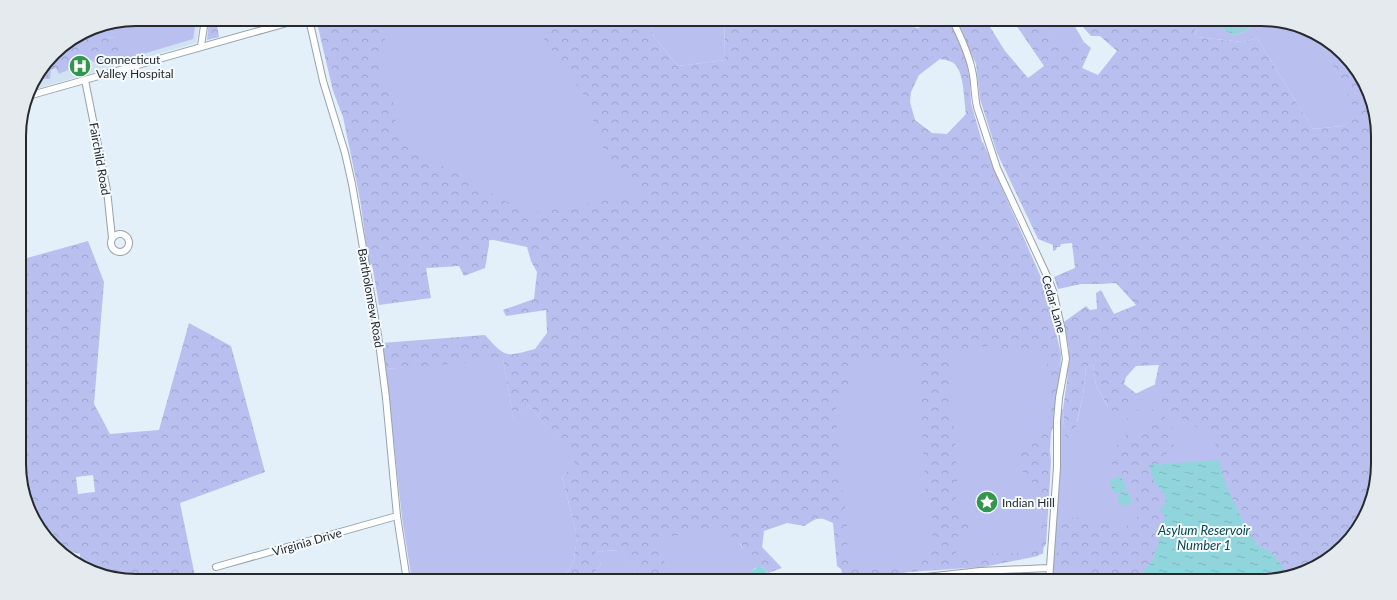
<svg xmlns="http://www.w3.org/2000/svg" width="1397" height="600" font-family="Lato,sans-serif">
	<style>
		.built { fill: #d1e3f2 }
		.green { fill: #b9bfef }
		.forest { fill: url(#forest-crowns); fill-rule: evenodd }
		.cemetery { fill: url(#cemetery-stones) }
		.water { fill: url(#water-ripples) }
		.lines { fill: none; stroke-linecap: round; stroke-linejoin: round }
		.minor-casing { stroke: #97a2ab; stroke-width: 8 }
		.minor { stroke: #fff; stroke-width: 6 }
		.labels { text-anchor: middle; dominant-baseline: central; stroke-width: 4; stroke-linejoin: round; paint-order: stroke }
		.poi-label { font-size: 12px; fill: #262a2e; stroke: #f6fbff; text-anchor: start }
		.street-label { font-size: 12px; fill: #262a2e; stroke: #f6fbff }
		.water-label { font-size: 13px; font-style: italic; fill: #07474d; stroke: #f6fbff }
		.rim { fill: none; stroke: #262a2e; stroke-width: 2 }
	</style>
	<defs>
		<pattern id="forest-crowns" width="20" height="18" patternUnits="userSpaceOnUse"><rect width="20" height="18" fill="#b9bfef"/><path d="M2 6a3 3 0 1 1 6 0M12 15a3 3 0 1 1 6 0" fill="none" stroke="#9fa4cd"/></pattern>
		<pattern id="cemetery-stones" width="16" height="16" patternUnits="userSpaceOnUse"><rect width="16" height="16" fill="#b9bfef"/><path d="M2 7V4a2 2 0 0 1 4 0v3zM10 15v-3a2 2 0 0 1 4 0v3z" fill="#9fa4cd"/></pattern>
		<pattern id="water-ripples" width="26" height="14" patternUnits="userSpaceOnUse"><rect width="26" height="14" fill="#91d5dc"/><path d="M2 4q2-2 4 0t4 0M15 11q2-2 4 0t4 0" fill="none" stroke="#7db7bd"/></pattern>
	</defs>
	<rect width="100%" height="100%" fill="#e3eff9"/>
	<path class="built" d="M 136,19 L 200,19 L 196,43 L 29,91 L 31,84 L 59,48 L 91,28 Z"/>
	<path class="green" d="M 136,19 L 196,19 L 193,39 L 106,65 L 104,54 L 117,55 L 116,37 C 101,39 87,37 73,39 L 91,28 Z
		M 344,19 L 586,19 L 837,170 L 983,142 L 1001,186 L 1047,291 L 1057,343 L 1043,554 L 842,581 L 839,517 L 729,527 C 738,540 747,553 752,569 C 753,573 752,577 754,581 L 678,581 L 649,540 L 577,538 L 574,560 L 563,581 L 412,581 L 402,518 L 386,369 L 497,358 L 503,360 L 514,419 L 529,405 L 576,463 L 562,477 L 576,532 L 585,491 L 545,229 L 369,265 L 357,177 Z
		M 649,19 L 724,19 L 725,60 L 678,66 L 654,37 Z
		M 1035,19 L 1068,19 L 1074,25 L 1084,42 L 1067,51 Z
		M 1194,19 L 1225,19 L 1224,30 L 1233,35 L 1244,32 L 1250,28 L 1247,19 L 1261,19 L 1306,28 L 1320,39 L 1359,116 L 1342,126 L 1313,129 L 1257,38 L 1243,42 L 1196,37 Z
		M 1339,296 L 1378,465 L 1369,509 L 1326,561 L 1269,581 L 1053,581 L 1052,569 L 1058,435 L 1061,410 L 1063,409 L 1064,428 L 1077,422 L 1083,395 L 1086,367 L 1093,364 L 1096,385 L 1108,407 Z
		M 618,550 L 640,574 L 641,581 L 593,581 L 593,575 L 601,564 L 594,552 Z"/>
	<path class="forest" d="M 209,19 L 216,19 L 219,37 L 207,40 Z
		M 329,19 L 385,19 L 385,43 L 378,75 L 392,95 L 397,129 L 414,150 L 529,214 L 641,194 L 607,159 L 584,95 L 530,19 L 649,19 L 654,37 L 678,66 L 725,60 L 724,19 L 904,19 L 903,25 L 918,28 L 933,22 L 934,19 L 951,19 L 964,48 L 970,81 L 971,103 L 988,163 L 1046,291 L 1061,354 L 1060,379 L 1053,427 L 1049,439 L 1051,461 L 1049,497 L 1046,544 L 1038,556 L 983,567 L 863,575 L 847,574 L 837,566 L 833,523 L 819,517 L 804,526 L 787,523 L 764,531 L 762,547 L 782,568 L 768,573 L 762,567 L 755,568 L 752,571 L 741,544 L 732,540 L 729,527 L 650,540 L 678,581 L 641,581 L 640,574 L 617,550 L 595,552 L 601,564 L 593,575 L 593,581 L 563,581 L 574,560 L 577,536 L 562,477 L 575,463 L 529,405 L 514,420 L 503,360 L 386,369 L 382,343 L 485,335 C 506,358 505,357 535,349 L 547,333 L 546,310 L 506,316 L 503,310 L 534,299 L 537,272 L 531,261 L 527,247 L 489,239 L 489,245 L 485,268 L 464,276 L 459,266 L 426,268 L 431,298 L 379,305 L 365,223 L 343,117 L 333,91 L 317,23 ZM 940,59 C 946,60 954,61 957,67 C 964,77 964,101 966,114 L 947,134 L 932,133 L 915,120 L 910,102 L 911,92 L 919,75 ZM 1000,345 L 1000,353 L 1005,356 L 1013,351 L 1043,351 L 1050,353 L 1047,366 L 1053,382 L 1049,392 L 1050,429 L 1037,433 L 1023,444 L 1018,462 L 1025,477 L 1037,485 L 1042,543 C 1027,558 1007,551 987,554 C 981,555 975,558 969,560 L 956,554 L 958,533 L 969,531 L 970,515 L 961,513 L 956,502 L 957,476 L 955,437 L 949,381 L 950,350 ZM 912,358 L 918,366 L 926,495 L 933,520 L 932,553 L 913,568 L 856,570 L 848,558 L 847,540 L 847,518 L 842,488 L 841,462 L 836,421 L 836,407 L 849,382 L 855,363 Z
		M 957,19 L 985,19 L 1005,51 L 1028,78 L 1044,66 L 1012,19 L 1035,19 L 1067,50 L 1084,42 L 1091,48 L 1082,68 L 1098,75 L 1117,51 L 1100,36 L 1091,36 L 1076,19 L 1194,19 L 1196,37 L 1243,42 L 1257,38 L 1313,129 L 1342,126 L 1358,116 L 1320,39 L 1354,64 L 1377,120 L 1378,465 L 1369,509 L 1326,561 L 1287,574 L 1274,555 L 1257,545 L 1246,528 L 1235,506 L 1221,471 L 1219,460 L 1219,454 L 1212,435 L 1182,419 L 1174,421 L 1169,408 L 1156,403 L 1161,399 L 1166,399 L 1166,393 L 1161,393 L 1155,383 L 1159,365 L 1136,366 L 1126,377 L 1124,384 L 1143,399 L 1116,421 L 1096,385 L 1093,364 L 1086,367 L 1083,395 L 1073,438 L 1065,439 L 1063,409 L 1067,381 L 1069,350 L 1064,322 L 1086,306 L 1090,310 L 1097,309 L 1096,293 L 1101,290 L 1114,314 L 1136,305 L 1116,283 L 1101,284 L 1081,284 L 1058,289 L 1054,277 L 1075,268 L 1072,243 L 1061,244 L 1060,247 L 1057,247 L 1056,250 L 1053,251 L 1053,245 L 1038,239 L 997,153 L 980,99 L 976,64 Z
		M 86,37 L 106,38 L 116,37 L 119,47 L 117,55 L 105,54 L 104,59 L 96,63 L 86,57 L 82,64 L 77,62 L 69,64 L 68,70 L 59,74 L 56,68 L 51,70 L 50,79 L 41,79 L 38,74 L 59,48 L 73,39 Z
		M 88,241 L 104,282 L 94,404 L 110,434 L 159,430 L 189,323 L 231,346 L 265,472 L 180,503 L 196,581 L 136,581 L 91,572 L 80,564 L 80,554 L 69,551 L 65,552 L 43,536 L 20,480 L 20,430 L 27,409 L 20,304 L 20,260 ZM 93,475 L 95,492 L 78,494 L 76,477 Z
		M 1145,407 C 1157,410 1172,418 1173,432 C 1174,437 1172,434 1172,438 C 1172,441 1174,445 1174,448 L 1161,458 L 1159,464 L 1149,466 L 1154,482 L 1164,493 L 1166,503 L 1165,516 L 1161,533 L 1153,560 L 1135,581 L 1103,581 L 1091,572 L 1074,567 L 1057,570 L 1057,542 L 1061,516 L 1073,518 L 1083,517 L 1120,529 L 1132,523 L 1139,514 L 1134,503 L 1136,498 L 1122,473 L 1115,470 L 1109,457 L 1111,449 L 1125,439 L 1126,433 L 1120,426 L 1133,413 L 1134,415 L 1124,425 L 1130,433 L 1142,436 L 1147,430 L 1146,426 L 1151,425 L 1148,418 L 1148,415 L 1143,412 L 1136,411 L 1140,408 Z
		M 1025,574 L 1042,578 L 1041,581 L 917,581 L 993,575 L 1002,577 Z
		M 1067,574 L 1082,576 L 1092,581 L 1056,581 L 1056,575 Z"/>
	<path class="cemetery" d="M 20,304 L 27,409 L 20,430 Z"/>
	<path class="water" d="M 1225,19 L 1247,19 L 1250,28 L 1244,32 L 1233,35 L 1224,30 L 1223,24 Z
		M 1219,460 L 1221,471 L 1228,490 L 1246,528 L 1257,545 L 1274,555 L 1287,574 L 1269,581 L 1135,581 L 1153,560 L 1161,533 L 1165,516 L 1159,510 L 1166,503 L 1164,493 L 1154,482 L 1149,465 Z
		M 1120,476 L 1127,488 L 1123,490 L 1123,492 L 1127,491 L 1133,502 L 1122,507 L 1117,496 L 1121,494 L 1120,492 L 1114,493 L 1109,481 Z
		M 759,566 C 766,568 768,574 769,581 L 754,581 L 752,576 L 752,571 Z"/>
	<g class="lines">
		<g class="minor-casing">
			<path id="minor" d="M 309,19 L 323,81 L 345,153 L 352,184 L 378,335 L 386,398 L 397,516 L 407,581
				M 952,19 C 960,36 968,51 972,70 C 975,82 974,95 977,107 L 997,168 L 1048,278 L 1053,291 L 1062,331 L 1066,359 L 1059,398 L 1057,421 L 1057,467 L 1049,581
				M 201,46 L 205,19
				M 85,80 L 107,190 L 112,238
				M 28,96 L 301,19
				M111 243a9 9 0 1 1 18 0a9 9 0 1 1-18 0Z
				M 216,567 L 397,516
				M 890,581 L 980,571 L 1049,568"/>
		</g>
		<use href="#minor" class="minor"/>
	</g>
	<defs>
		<g id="hospital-disc" transform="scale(1.15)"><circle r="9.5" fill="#32974c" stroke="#f6fbff"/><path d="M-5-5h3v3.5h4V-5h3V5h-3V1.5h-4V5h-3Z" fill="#fff"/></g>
		<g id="sight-disc" transform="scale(1.15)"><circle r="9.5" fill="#32974c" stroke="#f6fbff"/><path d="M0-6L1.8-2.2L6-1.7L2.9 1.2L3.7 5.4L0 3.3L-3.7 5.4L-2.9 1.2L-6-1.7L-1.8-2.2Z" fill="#fff"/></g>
	</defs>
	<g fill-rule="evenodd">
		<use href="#hospital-disc" x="80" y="66"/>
		<use href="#sight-disc" x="987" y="502"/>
	</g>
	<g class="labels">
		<g class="poi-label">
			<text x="96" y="59">Connecticut<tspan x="96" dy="14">Valley Hospital</tspan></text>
			<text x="1002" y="502">Indian Hill</text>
		</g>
		<g class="street-label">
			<text transform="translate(100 159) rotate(80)">Fairchild Road</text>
			<text transform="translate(371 298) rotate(80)">Bartholomew Road</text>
			<text transform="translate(1054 304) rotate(74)">Cedar Lane</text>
			<text transform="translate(307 542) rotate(-16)">Virginia Drive</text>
		</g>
		<g class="water-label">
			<text x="1204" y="530">Asylum Reservoir<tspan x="1204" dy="15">Number 1</tspan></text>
		</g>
	</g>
	<path d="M0 0H1397V600H0ZM136 26H1261A110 110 0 0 1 1371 136V464A110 110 0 0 1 1261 574H136A110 110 0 0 1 26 464V136A110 110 0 0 1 136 26Z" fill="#e5eaee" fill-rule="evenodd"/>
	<path class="rim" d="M136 26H1261A110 110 0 0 1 1371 136V464A110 110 0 0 1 1261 574H136A110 110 0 0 1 26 464V136A110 110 0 0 1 136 26Z"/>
</svg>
